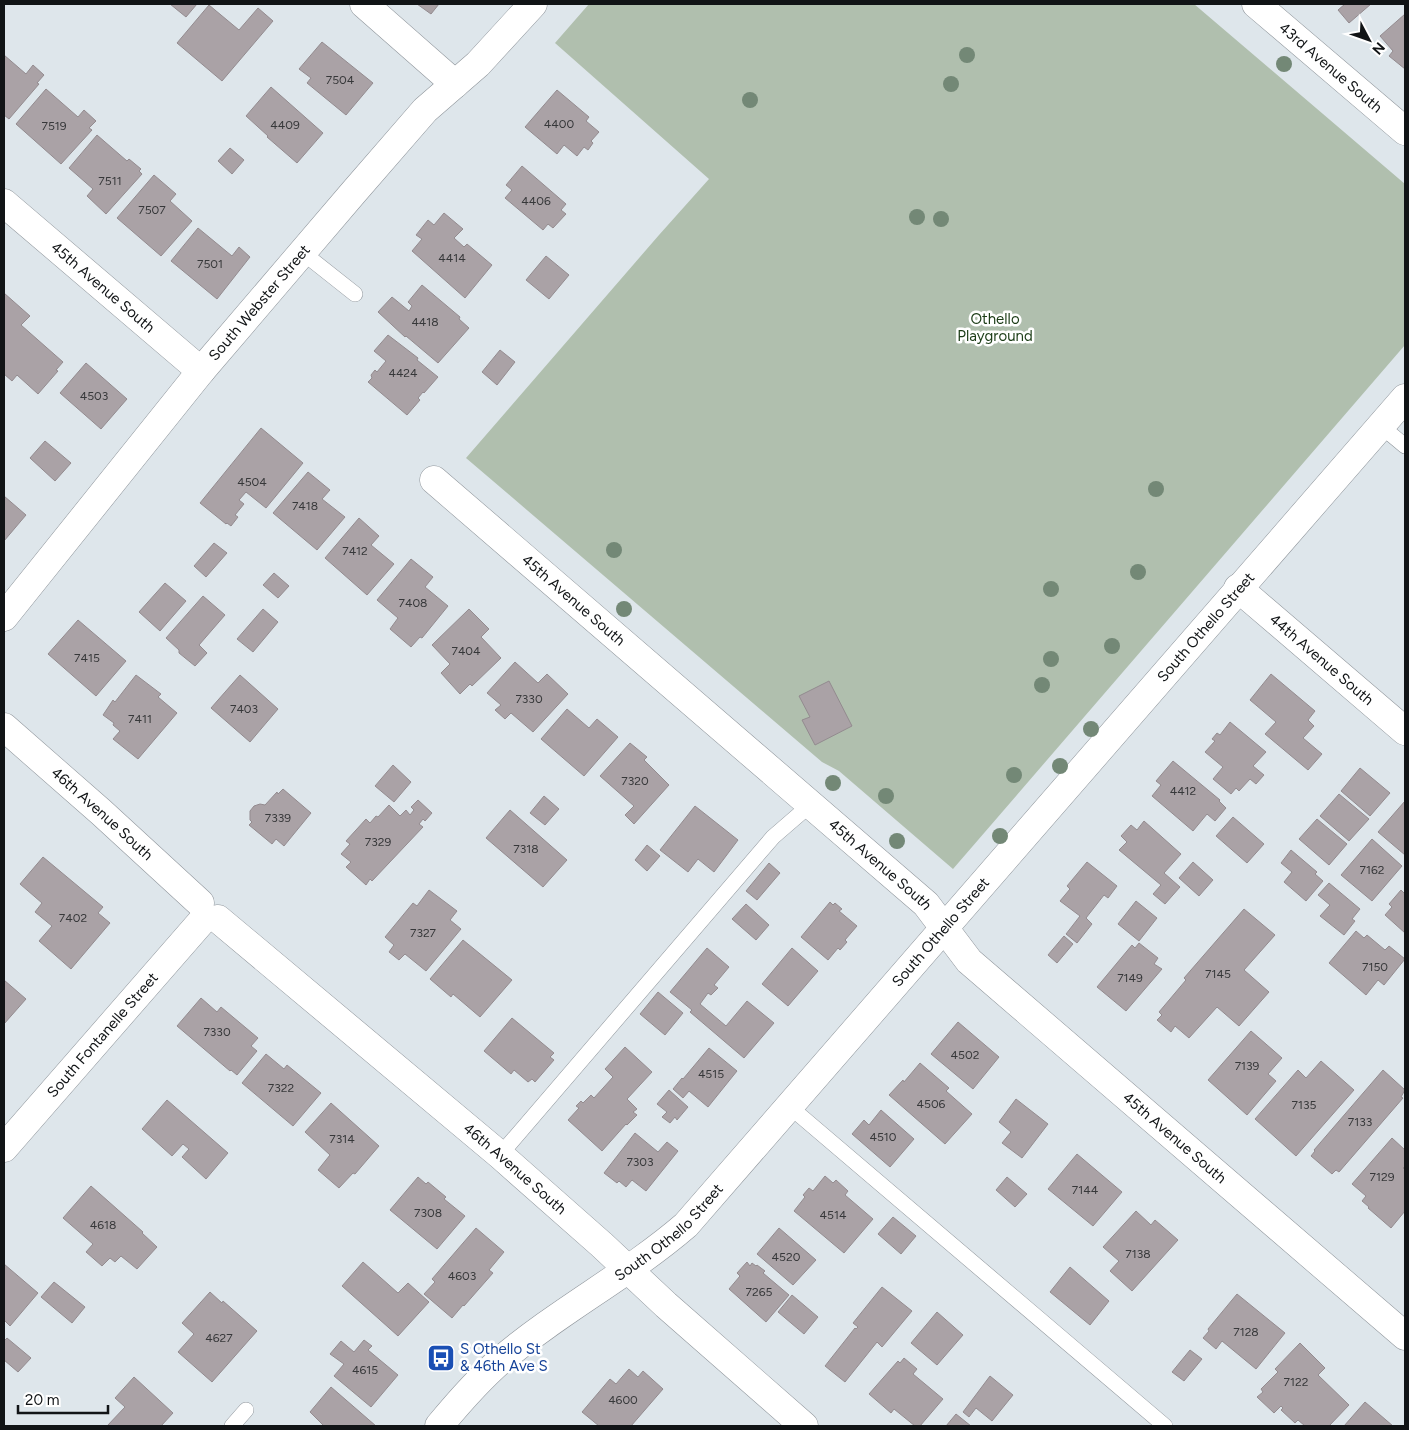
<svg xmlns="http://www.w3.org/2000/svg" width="1409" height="1430" font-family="Figtree,sans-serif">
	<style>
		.green { fill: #b0bfae }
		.building { fill: #aaa2a6; stroke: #938b8f }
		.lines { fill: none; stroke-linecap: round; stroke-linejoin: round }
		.lane-casing { stroke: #90969c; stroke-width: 16 }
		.street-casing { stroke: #90969c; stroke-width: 29 }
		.secondary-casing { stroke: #90969c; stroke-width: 29 }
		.lane { stroke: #fff; stroke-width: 15 }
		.street { stroke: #fff; stroke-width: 28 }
		.secondary { stroke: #fff; stroke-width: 28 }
		.tree { fill: #738876 }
		.labels { text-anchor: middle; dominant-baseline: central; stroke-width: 5; stroke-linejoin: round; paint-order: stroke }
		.number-label { font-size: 12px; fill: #37383a }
		.street-label { font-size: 15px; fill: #111416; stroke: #fff }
		.park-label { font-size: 15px; fill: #1b3c16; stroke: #fff }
		.transit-label { font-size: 15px; fill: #164399; stroke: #fff; text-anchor: start }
	</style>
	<rect width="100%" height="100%" fill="#dee6eb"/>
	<path class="green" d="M 589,4 L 1194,4 L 1405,184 L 1405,345 L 953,869 L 839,771 L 822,762 L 466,458 L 659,235 L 709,179 L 555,43 Z"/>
	<path class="building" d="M 170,4 L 197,4 L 186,17 Z
		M 417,4 L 439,4 L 431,14 Z
		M 1345,4 L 1371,4 L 1349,23 L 1338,10 Z
		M 209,5 L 239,30 L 258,8 L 273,21 L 222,81 L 177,43 Z
		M 1405,14 L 1405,69 L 1389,56 L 1393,51 L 1380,36 Z
		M 322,42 L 373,83 L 346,115 L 307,83 L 311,78 L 299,69 Z
		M 4,55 L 26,74 L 33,65 L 44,75 L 37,83 L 39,84 L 9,119 L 4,115 Z
		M 271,87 L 323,133 L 297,163 L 267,137 L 268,136 L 246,116 Z
		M 46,89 L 78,117 L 84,110 L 96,121 L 89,128 L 92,130 L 61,164 L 16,124 Z
		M 557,90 L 589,117 L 586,121 L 599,132 L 591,141 L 593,143 L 588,150 L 584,147 L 577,156 L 564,145 L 557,154 L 525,127 Z
		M 97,135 L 127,161 L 129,159 L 141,169 L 139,171 L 142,174 L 106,214 L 87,196 L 93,189 L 69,168 Z
		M 230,148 L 244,160 L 232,174 L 218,161 Z
		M 522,166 L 566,204 L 561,210 L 566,214 L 553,228 L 548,224 L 543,230 L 505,198 L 512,190 L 506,185 Z
		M 154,175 L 176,194 L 170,201 L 192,221 L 161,256 L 117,218 Z
		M 444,213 L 463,229 L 454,238 L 464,247 L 467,244 L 492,265 L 465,298 L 412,251 L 422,239 L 416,235 L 428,220 L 434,225 Z
		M 198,228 L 232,256 L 239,247 L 250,257 L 217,299 L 171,261 Z
		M 546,256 L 569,275 L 549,299 L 526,280 Z
		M 422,285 L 460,317 L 459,319 L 469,328 L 438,363 L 406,336 L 405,337 L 378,312 L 392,297 L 409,311 L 412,306 L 408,302 Z
		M 4,293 L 30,316 L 21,325 L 63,362 L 56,370 L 58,371 L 38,394 L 17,375 L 12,381 L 4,374 Z
		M 388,335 L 418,358 L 417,360 L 438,377 L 424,393 L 423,392 L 418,398 L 420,400 L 407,415 L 368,382 L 372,378 L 371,375 L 375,370 L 377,372 L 386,361 L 374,351 Z
		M 500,350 L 515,362 L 497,385 L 482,372 Z
		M 86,363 L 127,399 L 101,429 L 60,393 Z
		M 261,428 L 303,463 L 266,508 L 246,492 L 239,500 L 244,504 L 235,515 L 238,517 L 231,526 L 227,523 L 226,524 L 200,503 Z
		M 45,441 L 71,463 L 55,481 L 30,458 Z
		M 308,472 L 330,490 L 322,499 L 345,517 L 317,550 L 273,513 Z
		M 4,496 L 26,515 L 4,541 Z
		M 359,518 L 379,536 L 371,545 L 394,564 L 367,595 L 325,558 Z
		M 214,543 L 227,553 L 206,577 L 194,566 Z
		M 411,559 L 433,577 L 425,587 L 448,606 L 422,638 L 420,637 L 411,647 L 390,629 L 398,618 L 377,600 Z
		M 274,573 L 289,586 L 278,598 L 263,585 Z
		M 165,583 L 186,601 L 160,631 L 139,612 Z
		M 203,596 L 225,615 L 199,645 L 207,653 L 195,666 L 179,653 L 179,650 L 166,638 Z
		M 263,609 L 278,622 L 253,652 L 237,639 Z
		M 469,609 L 489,629 L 481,637 L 501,658 L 472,686 L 470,684 L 460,694 L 441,673 L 450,664 L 432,645 Z
		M 78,620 L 126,661 L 96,696 L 48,654 Z
		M 515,662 L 538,683 L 547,674 L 568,694 L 533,732 L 511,713 L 505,719 L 495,710 L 501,705 L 487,693 Z
		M 1271,674 L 1315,711 L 1308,720 L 1314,726 L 1303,738 L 1322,754 L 1308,770 L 1265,734 L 1276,722 L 1250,700 Z
		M 136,675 L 161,694 L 158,697 L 177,713 L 138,759 L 113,739 L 120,731 L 113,725 L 114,723 L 103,715 L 113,700 L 115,702 Z
		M 240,675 L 278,709 L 250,742 L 211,708 Z
		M 829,681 L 852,726 L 815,745 L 802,720 L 810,717 L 799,696 Z
		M 567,709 L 589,728 L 597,719 L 618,737 L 584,776 L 541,739 Z
		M 1230,722 L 1266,752 L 1253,766 L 1264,775 L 1256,784 L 1250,779 L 1239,791 L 1236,788 L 1231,794 L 1213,779 L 1223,767 L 1205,752 L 1215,741 L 1212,739 L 1217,733 L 1220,735 Z
		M 630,743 L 647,757 L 644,760 L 669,785 L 634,824 L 625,815 L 634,806 L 600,776 Z
		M 1173,761 L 1220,800 L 1219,801 L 1226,808 L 1215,821 L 1207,814 L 1193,831 L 1152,796 L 1161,785 L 1156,781 Z
		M 393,765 L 411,782 L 394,802 L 375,786 Z
		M 1360,768 L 1390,793 L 1370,816 L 1341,791 Z
		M 283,789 L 311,813 L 284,846 L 276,839 L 272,844 L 249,825 L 252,822 L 250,820 L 250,811 L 254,806 L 260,804 L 265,805 L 277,792 L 278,794 Z
		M 1339,794 L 1369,819 L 1349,841 L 1320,816 Z
		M 544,796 L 559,809 L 545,825 L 530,813 Z
		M 418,800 L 432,813 L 425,821 L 423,819 L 419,824 L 423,827 L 372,881 L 370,879 L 366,885 L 346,867 L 351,862 L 341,854 L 350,844 L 346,841 L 366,819 L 370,823 L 376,816 L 378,817 L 389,805 L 400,816 L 406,810 L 410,815 L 414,810 L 411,807 Z
		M 1405,801 L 1405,855 L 1378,832 Z
		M 695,806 L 738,840 L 714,872 L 698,859 L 688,872 L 660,850 Z
		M 510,810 L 567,860 L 543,887 L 486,838 Z
		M 1233,817 L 1264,844 L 1247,863 L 1216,836 Z
		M 1317,819 L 1347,844 L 1329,865 L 1299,839 Z
		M 1144,821 L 1181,854 L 1164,873 L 1180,887 L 1165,904 L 1153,894 L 1161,885 L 1119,850 L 1127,842 L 1121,836 L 1131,825 L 1137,830 Z
		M 1372,839 L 1402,866 L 1372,901 L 1341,875 Z
		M 647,845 L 660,856 L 647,871 L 635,860 Z
		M 1291,850 L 1317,872 L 1315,874 L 1323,881 L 1306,901 L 1284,882 L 1292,872 L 1281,863 Z
		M 43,857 L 103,907 L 98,913 L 110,923 L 71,969 L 39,941 L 52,926 L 35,912 L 42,903 L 20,884 Z
		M 1087,862 L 1117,886 L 1108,898 L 1104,895 L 1086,918 L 1092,924 L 1077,943 L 1066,934 L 1080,916 L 1060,901 L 1070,889 L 1067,886 Z
		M 1193,862 L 1213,880 L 1199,896 L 1179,878 Z
		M 769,863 L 780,873 L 757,900 L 746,891 Z
		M 1329,883 L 1360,909 L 1352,919 L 1355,921 L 1344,935 L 1320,916 L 1330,905 L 1318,895 Z
		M 429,890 L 457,911 L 450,920 L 461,929 L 426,971 L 405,954 L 399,960 L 389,952 L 394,945 L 385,937 L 413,903 L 417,906 Z
		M 1401,890 L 1405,894 L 1405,933 L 1385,915 L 1392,907 L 1389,904 Z
		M 1136,901 L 1157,918 L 1139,941 L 1118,924 Z
		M 830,902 L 833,905 L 835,903 L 842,909 L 839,911 L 857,926 L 845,940 L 847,942 L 840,950 L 838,948 L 828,960 L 801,937 Z
		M 746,904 L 769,925 L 756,940 L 732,919 Z
		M 1244,909 L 1275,935 L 1244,970 L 1269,992 L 1239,1026 L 1217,1007 L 1189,1038 L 1175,1026 L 1171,1032 L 1157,1020 L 1162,1015 L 1159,1012 L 1186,980 L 1184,978 Z
		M 1356,931 L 1364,938 L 1367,935 L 1385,950 L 1389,946 L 1405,959 L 1384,985 L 1378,980 L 1366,995 L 1329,963 Z
		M 1064,936 L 1073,944 L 1057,963 L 1048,955 Z
		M 463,940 L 512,980 L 480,1017 L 453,994 L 451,997 L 430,979 Z
		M 1139,943 L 1158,958 L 1154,964 L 1162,969 L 1126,1011 L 1097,987 L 1132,945 L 1135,948 Z
		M 707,948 L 729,967 L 714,985 L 718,988 L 711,995 L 708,993 L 700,1004 L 726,1026 L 747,1001 L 774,1023 L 744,1058 L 690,1012 L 692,1010 L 670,992 Z
		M 792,948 L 818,971 L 788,1006 L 762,984 Z
		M 4,980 L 26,999 L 4,1024 Z
		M 658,992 L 683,1013 L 665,1035 L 640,1014 Z
		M 201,998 L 217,1012 L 221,1007 L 258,1038 L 251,1046 L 257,1051 L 237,1075 L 231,1070 L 230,1071 L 177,1026 Z
		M 512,1018 L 554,1053 L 550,1057 L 554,1060 L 535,1082 L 532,1079 L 528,1082 L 514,1070 L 511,1074 L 484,1051 Z
		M 958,1022 L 999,1057 L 973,1089 L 931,1054 Z
		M 1251,1031 L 1282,1058 L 1268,1074 L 1276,1081 L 1247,1115 L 1208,1080 Z
		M 625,1047 L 652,1072 L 627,1099 L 637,1109 L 633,1112 L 637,1115 L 627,1125 L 626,1124 L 602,1151 L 568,1120 L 579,1108 L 576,1106 L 581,1101 L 583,1103 L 591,1095 L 594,1098 L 613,1077 L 605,1069 Z
		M 709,1048 L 737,1071 L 708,1107 L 689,1091 L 683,1098 L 673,1089 L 682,1078 L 683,1079 Z
		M 266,1054 L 284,1069 L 287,1065 L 321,1093 L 293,1126 L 242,1083 Z
		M 1321,1061 L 1354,1090 L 1296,1156 L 1255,1119 L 1298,1070 L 1306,1078 Z
		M 920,1063 L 949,1088 L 946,1091 L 972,1114 L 945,1144 L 889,1095 L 903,1080 L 904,1082 Z
		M 1383,1070 L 1405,1090 L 1401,1097 L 1403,1098 L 1339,1172 L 1336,1170 L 1332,1174 L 1311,1156 L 1315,1151 L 1314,1150 Z
		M 669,1090 L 688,1107 L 677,1120 L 675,1117 L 670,1123 L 662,1117 L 667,1112 L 657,1104 Z
		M 1016,1099 L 1048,1124 L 1022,1158 L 1002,1143 L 1011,1132 L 999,1122 Z
		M 167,1100 L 228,1153 L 206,1179 L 182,1157 L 189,1149 L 183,1144 L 172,1156 L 142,1129 Z
		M 331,1103 L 379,1146 L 355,1174 L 353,1173 L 339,1188 L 318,1170 L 330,1155 L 305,1132 Z
		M 881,1110 L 914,1139 L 890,1167 L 852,1134 L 864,1120 L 869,1125 Z
		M 635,1133 L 658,1152 L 667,1142 L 678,1151 L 646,1191 L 632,1180 L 626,1187 L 619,1181 L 617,1183 L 604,1173 Z
		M 1392,1138 L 1405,1150 L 1405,1166 L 1403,1168 L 1405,1170 L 1405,1211 L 1391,1228 L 1368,1208 L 1369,1207 L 1362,1201 L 1366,1196 L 1352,1184 Z
		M 1077,1154 L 1122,1192 L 1093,1226 L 1048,1189 Z
		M 825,1176 L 833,1183 L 836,1180 L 848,1191 L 845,1195 L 873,1219 L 844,1253 L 794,1211 L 805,1197 L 803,1195 L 809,1188 L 813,1191 Z
		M 418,1177 L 426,1184 L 428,1182 L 446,1197 L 444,1199 L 465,1216 L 437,1249 L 390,1210 Z
		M 1007,1177 L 1027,1194 L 1015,1207 L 996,1190 Z
		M 91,1186 L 143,1232 L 142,1233 L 157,1247 L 137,1269 L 121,1256 L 115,1262 L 110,1258 L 102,1266 L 86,1252 L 93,1244 L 63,1218 Z
		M 1136,1211 L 1151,1225 L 1155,1220 L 1178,1240 L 1132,1291 L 1110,1271 L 1119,1261 L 1103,1247 Z
		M 893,1217 L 916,1236 L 901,1254 L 878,1234 Z
		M 476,1228 L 504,1252 L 489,1270 L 493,1273 L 464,1306 L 463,1305 L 452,1318 L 424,1294 L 435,1282 L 432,1279 Z
		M 779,1228 L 816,1260 L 793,1285 L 757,1254 Z
		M 363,1262 L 398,1293 L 408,1283 L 429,1302 L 398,1336 L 342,1286 Z
		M 747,1262 L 750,1266 L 752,1263 L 756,1266 L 757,1265 L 765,1271 L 763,1273 L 789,1295 L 766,1322 L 729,1289 L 740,1276 L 737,1273 Z
		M 4,1264 L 38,1293 L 10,1326 L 4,1320 Z
		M 1070,1267 L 1109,1301 L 1090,1325 L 1050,1292 Z
		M 54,1282 L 85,1307 L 72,1323 L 41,1297 Z
		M 882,1287 L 912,1311 L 882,1347 L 877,1342 L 845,1382 L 825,1366 L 855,1328 L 856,1329 L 858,1327 L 853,1323 Z
		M 210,1292 L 222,1303 L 223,1301 L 257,1331 L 212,1382 L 178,1352 L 194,1334 L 182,1323 Z
		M 1237,1294 L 1285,1333 L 1256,1369 L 1222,1341 L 1216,1349 L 1203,1338 L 1209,1331 L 1208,1329 Z
		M 792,1295 L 818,1317 L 804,1334 L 778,1312 Z
		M 937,1312 L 963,1335 L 937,1365 L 911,1343 Z
		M 7,1338 L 31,1358 L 18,1372 L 4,1360 L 4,1341 Z
		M 364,1340 L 372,1346 L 368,1350 L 398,1375 L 371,1407 L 334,1376 L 344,1364 L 330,1354 L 341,1341 L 354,1352 Z
		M 1300,1343 L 1325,1368 L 1318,1375 L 1349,1405 L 1329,1426 L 1305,1426 L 1298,1420 L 1295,1423 L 1281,1410 L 1283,1408 L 1281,1406 L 1274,1413 L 1257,1397 L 1263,1392 L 1261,1389 L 1278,1372 L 1275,1369 Z
		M 1190,1350 L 1202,1359 L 1184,1381 L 1172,1372 Z
		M 904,1358 L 917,1369 L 913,1374 L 943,1399 L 920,1426 L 915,1426 L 894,1409 L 891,1413 L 869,1394 L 898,1361 L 900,1363 Z
		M 629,1369 L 638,1377 L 643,1371 L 663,1389 L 631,1426 L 599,1426 L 582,1412 L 610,1379 L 616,1384 Z
		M 990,1376 L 1013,1395 L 992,1421 L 976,1408 L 969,1417 L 963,1412 Z
		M 134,1377 L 173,1413 L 161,1426 L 107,1426 L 125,1407 L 115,1398 Z
		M 331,1387 L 376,1426 L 324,1426 L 310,1412 Z
		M 1365,1402 L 1393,1426 L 1344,1426 Z
		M 956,1414 L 971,1426 L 946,1426 Z"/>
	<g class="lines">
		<g class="lane-casing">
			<path id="lane" d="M 302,252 L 355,294
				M 1381,426 L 1405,446
				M 789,1106 L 1165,1426
				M 500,1155 L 773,837 L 810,805
				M 232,1426 L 246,1410"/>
		</g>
		<g class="street-casing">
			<g id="street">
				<path d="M 364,4 L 455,84"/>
				<path id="s1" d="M 1256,4 L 1405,131"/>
				<path id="s2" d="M 4,203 L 201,371"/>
				<path id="s3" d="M 434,480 L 926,904 L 969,961 L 1405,1336"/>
				<path id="s4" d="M 1238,588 L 1405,731"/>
				<path id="s5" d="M 4,617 L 201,371 L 353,193 L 425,110 L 478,64 L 533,4"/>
				<path id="s6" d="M 4,727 L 101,812 L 200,903"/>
				<path id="s7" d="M 218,919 L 500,1155 L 602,1245 L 666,1305 L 804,1426"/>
				<path id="s8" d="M 4,1148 L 201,922"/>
			</g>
		</g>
		<g class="secondary-casing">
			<g id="secondary">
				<path id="s9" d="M 439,1426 C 458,1403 478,1380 501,1360 C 560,1310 628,1275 686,1225 L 1405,398"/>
			</g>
		</g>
		<use href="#lane" class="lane"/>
		<use href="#street" class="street"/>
		<use href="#secondary" class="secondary"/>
	</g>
	<g class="tree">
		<circle cx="967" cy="55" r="8"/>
		<circle cx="1284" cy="64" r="8"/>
		<circle cx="951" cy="84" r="8"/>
		<circle cx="750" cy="100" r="8"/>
		<circle cx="917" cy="217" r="8"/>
		<circle cx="941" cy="219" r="8"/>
		<circle cx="1156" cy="489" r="8"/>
		<circle cx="614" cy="550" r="8"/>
		<circle cx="1138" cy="572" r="8"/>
		<circle cx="1051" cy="589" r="8"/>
		<circle cx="624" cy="609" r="8"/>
		<circle cx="1112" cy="646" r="8"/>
		<circle cx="1051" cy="659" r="8"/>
		<circle cx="1042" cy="685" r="8"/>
		<circle cx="1091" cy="729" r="8"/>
		<circle cx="1060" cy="766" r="8"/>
		<circle cx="1014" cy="775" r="8"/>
		<circle cx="833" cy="783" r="8"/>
		<circle cx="886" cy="796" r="8"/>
		<circle cx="1000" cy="836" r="8"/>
		<circle cx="897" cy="841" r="8"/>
	</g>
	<defs>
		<g id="bus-square" transform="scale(1.4375)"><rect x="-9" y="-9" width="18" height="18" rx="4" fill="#1a4fb4" stroke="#fff"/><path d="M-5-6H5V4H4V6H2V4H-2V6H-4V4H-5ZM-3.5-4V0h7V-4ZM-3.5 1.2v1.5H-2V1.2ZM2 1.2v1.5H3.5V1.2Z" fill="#fff"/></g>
	</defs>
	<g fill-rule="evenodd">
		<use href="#bus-square" x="441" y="1358"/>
	</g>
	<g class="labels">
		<g class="number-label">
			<text x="340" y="80">7504</text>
			<text x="559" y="124">4400</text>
			<text x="285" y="125">4409</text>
			<text x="54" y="126">7519</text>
			<text x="110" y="181">7511</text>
			<text x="536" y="201">4406</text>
			<text x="152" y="210">7507</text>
			<text x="452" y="258">4414</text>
			<text x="210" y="264">7501</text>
			<text x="425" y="322">4418</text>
			<text x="403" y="373">4424</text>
			<text x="94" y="396">4503</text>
			<text x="252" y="482">4504</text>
			<text x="305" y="506">7418</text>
			<text x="355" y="551">7412</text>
			<text x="413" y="603">7408</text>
			<text x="466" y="651">7404</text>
			<text x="87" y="658">7415</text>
			<text x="529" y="699">7330</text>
			<text x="244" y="709">7403</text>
			<text x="140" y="719">7411</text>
			<text x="635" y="781">7320</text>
			<text x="1183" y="791">4412</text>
			<text x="278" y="818">7339</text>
			<text x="378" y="842">7329</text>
			<text x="526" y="849">7318</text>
			<text x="1372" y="870">7162</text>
			<text x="73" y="918">7402</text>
			<text x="423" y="933">7327</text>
			<text x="1375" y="967">7150</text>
			<text x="1218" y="974">7145</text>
			<text x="1130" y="978">7149</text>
			<text x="217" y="1032">7330</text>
			<text x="965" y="1055">4502</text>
			<text x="1247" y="1066">7139</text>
			<text x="711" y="1074">4515</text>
			<text x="281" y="1088">7322</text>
			<text x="931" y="1104">4506</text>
			<text x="1304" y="1105">7135</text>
			<text x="1360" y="1122">7133</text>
			<text x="883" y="1137">4510</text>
			<text x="342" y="1139">7314</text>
			<text x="640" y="1162">7303</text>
			<text x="1382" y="1177">7129</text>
			<text x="1085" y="1190">7144</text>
			<text x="428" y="1213">7308</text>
			<text x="833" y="1215">4514</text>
			<text x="103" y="1225">4618</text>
			<text x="1138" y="1254">7138</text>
			<text x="786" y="1257">4520</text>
			<text x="462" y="1276">4603</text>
			<text x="759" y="1292">7265</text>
			<text x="1246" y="1332">7128</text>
			<text x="219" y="1338">4627</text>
			<text x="365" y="1370">4615</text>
			<text x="1296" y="1382">7122</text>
			<text x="623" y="1400">4600</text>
		</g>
		<g class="street-label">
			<text stroke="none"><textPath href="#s1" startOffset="98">43rd Avenue South</textPath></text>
			<text stroke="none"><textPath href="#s2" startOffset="130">45th Avenue South</textPath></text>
			<text stroke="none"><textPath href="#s5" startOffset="405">South Webster Street</textPath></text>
			<text stroke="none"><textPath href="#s3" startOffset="184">45th Avenue South</textPath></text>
			<text stroke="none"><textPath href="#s9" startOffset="1112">South Othello Street</textPath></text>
			<text stroke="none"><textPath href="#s4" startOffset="110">44th Avenue South</textPath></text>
			<text stroke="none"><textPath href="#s6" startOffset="131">46th Avenue South</textPath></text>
			<text stroke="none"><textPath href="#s3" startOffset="589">45th Avenue South</textPath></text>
			<text stroke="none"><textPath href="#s9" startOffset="708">South Othello Street</textPath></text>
			<text stroke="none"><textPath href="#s8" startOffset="150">South Fontanelle Street</textPath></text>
			<text stroke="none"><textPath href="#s3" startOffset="992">45th Avenue South</textPath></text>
			<text stroke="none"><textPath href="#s7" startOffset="388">46th Avenue South</textPath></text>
			<text stroke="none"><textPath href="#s9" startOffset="302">South Othello Street</textPath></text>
		</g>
		<g class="park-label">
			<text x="995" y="319">Othello<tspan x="995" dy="17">Playground</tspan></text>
		</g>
		<g class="transit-label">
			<text x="460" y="1349">S Othello St<tspan x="460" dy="17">&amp; 46th Ave S</tspan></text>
		</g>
	</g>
	<rect width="1409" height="1430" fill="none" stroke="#111416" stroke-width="10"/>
	<g transform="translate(1369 40) rotate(131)" stroke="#ffffff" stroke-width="4" paint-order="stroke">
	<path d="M0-4L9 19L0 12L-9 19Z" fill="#111416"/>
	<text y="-8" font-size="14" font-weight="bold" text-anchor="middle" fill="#111416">N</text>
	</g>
	<path d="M18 1405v8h90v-8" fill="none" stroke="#111416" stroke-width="2.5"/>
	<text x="25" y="1405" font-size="15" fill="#111416" stroke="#ffffff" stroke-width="4" paint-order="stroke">20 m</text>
</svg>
